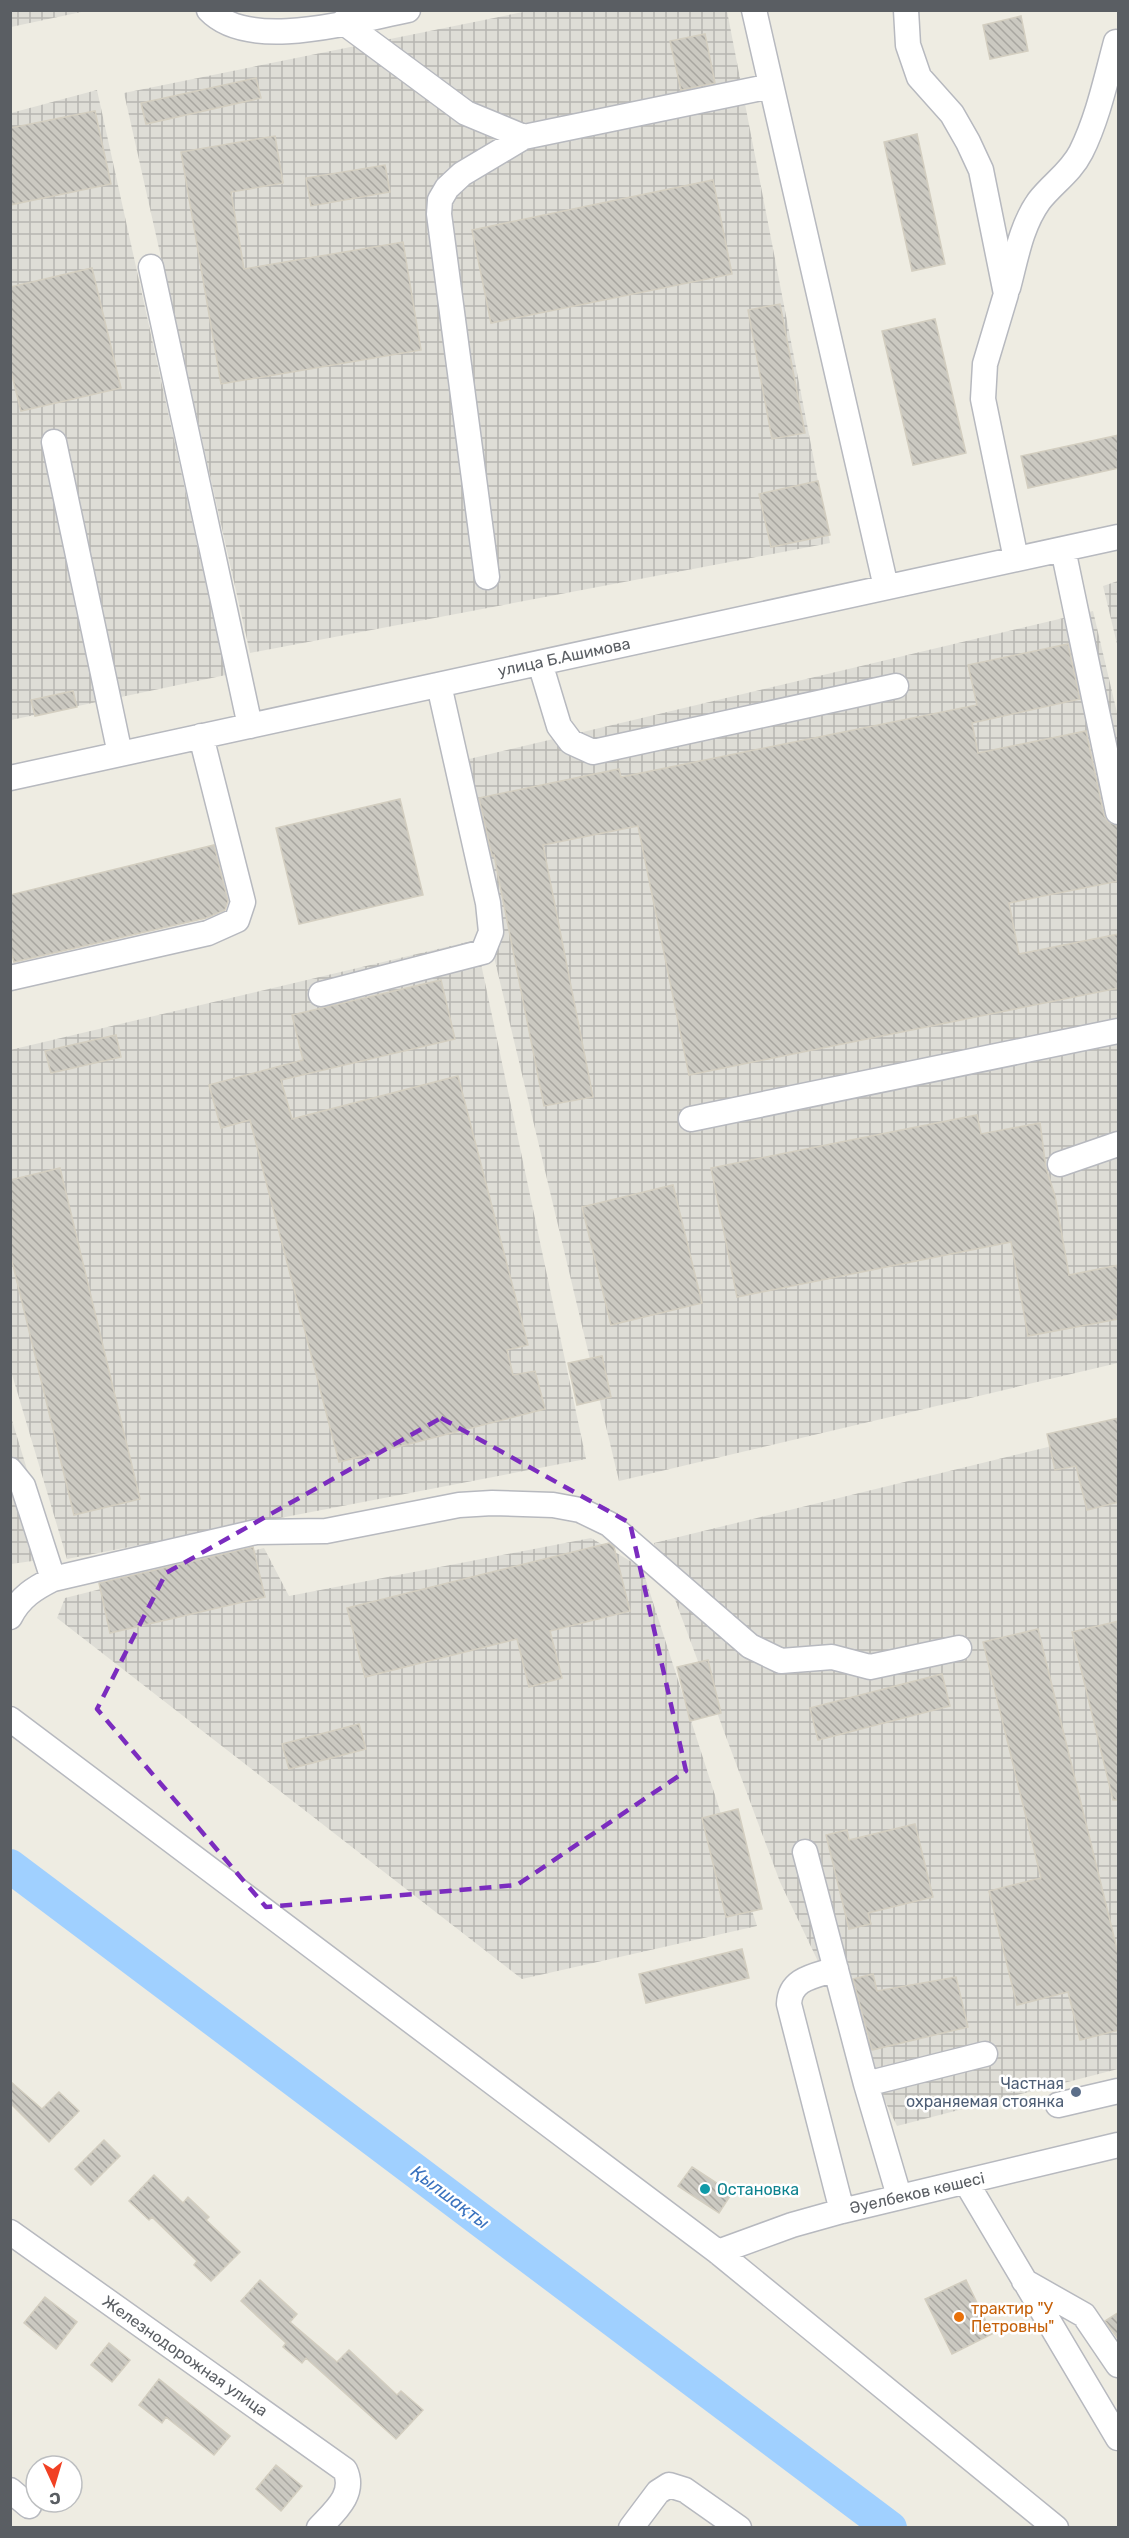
<svg xmlns="http://www.w3.org/2000/svg" width="1129" height="2538" font-family="Rubik,sans-serif">
	<style>
		.industrial { fill: url(#industrial-grid) }
		.lines { fill: none; stroke-linecap: round; stroke-linejoin: round }
		.river { stroke: #a0d0ff; stroke-width: 34 }
		.building { fill: url(#building-back-hatch); stroke: #d3cec0; stroke-width: 1.5 }
		.minor-casing { stroke: #b7b9bf; stroke-width: 27 }
		.minor { stroke: #fff; stroke-width: 24 }
		.marked { fill: none; stroke: #7b2cbf; stroke-width: 4.5; stroke-dasharray: 12 8; stroke-linejoin: round }
		.service-dot { fill: #5c6f8a; stroke: #fff; stroke-width: 2 }
		.culture-dot { fill: #0f9aa8; stroke: #fff; stroke-width: 2 }
		.food-dot { fill: #e8710a; stroke: #fff; stroke-width: 2 }
		.labels { text-anchor: middle; dominant-baseline: central; stroke-width: 5; stroke-linejoin: round; paint-order: stroke }
		.street-label { font-size: 16px; fill: #5a5e63; stroke: #fff }
		.service-label { font-size: 16px; fill: #4e5e75; stroke: #fff; text-anchor: end }
		.culture-label { font-size: 16px; fill: #0d838f; stroke: #fff; text-anchor: start }
		.food-label { font-size: 16px; fill: #c56008; stroke: #fff; text-anchor: start }
		.water-label { font-size: 18px; font-style: italic; fill: #3b73bf; stroke: #fff }
	</style>
	<defs>
		<pattern id="industrial-grid" width="8" height="8" patternUnits="userSpaceOnUse" patternTransform="scale(1.5)"><rect width="8" height="8" fill="#deddd6"/><path d="M0 4h8M4 0v8" fill="none" stroke="#b7b6b1"/></pattern>
		<pattern id="building-back-hatch" width="6" height="6" patternUnits="userSpaceOnUse" patternTransform="scale(1.5)"><rect width="6" height="6" fill="#cbc9c1"/><path d="M-1 5l2 2M0 0l6 6M5-1l2 2" fill="none" stroke="#a8a6a0"/></pattern>
	</defs>
	<rect width="100%" height="100%" fill="#eeece2"/>
	<path class="industrial" d="M 11,10 L 86,10 L 86,11 L 11,27 Z
		M 528,11 L 727,11 L 830,543 L 250,653 L 124,93 Z
		M 97,90 L 226,675 L 11,720 L 11,113 Z
		M 1118,581 L 1118,648 L 1103,586 Z
		M 1093,611 L 1118,717 L 1118,1363 L 619,1481 L 448,764 Z
		M 476,940 L 586,1459 L 67,1559 L 11,1371 L 10,1050 Z
		M 11,1417 L 54,1558 L 11,1564 Z
		M 1118,1430 L 1118,2069 L 897,2126 L 780,1882 L 654,1543 Z
		M 591,1538 L 642,1568 L 757,1926 L 522,1979 L 57,1618 L 65,1598 L 264,1548 L 289,1596 Z"/>
	<g class="lines">
		<path class="river" d="M 10,1866 L 890,2528"/>
	</g>
	<path class="building" d="M 1021,16 L 1028,51 L 990,59 L 983,25 Z
		M 705,34 L 715,83 L 681,90 L 670,41 Z
		M 256,78 L 261,98 L 146,124 L 141,103 Z
		M 95,111 L 111,184 L 10,205 L 10,128 Z
		M 917,134 L 945,264 L 912,271 L 884,142 Z
		M 275,136 L 283,183 L 231,192 L 244,269 L 403,242 L 421,350 L 221,384 L 181,152 Z
		M 385,165 L 390,192 L 311,206 L 306,178 Z
		M 713,180 L 732,274 L 491,323 L 472,230 Z
		M 92,268 L 121,388 L 21,411 L 10,368 L 10,287 Z
		M 780,304 L 805,433 L 772,439 L 748,310 Z
		M 935,319 L 966,453 L 913,465 L 882,331 Z
		M 1119,435 L 1119,468 L 1028,488 L 1021,456 Z
		M 818,481 L 830,535 L 771,547 L 759,494 Z
		M 1068,644 L 1080,699 L 972,723 L 978,753 L 1086,731 L 1104,815 L 1108,822 L 1119,826 L 1119,881 L 1009,903 L 1019,954 L 1119,934 L 1119,988 L 689,1075 L 638,826 L 543,845 L 593,1097 L 544,1106 L 494,855 L 492,856 L 479,798 L 619,769 L 621,777 L 977,705 L 968,665 Z
		M 73,691 L 77,707 L 35,716 L 31,700 Z
		M 400,799 L 423,895 L 299,924 L 276,828 Z
		M 214,845 L 228,901 L 225,910 L 206,918 L 14,962 L 10,948 L 10,895 Z
		M 441,980 L 455,1039 L 281,1080 L 292,1119 L 458,1076 L 528,1345 L 507,1350 L 513,1375 L 535,1371 L 545,1409 L 339,1462 L 250,1120 L 221,1128 L 209,1085 L 303,1060 L 292,1015 Z
		M 116,1035 L 121,1057 L 51,1073 L 45,1051 Z
		M 977,1115 L 981,1134 L 1040,1123 L 1046,1168 L 1055,1196 L 1069,1275 L 1119,1265 L 1119,1319 L 1028,1336 L 1011,1242 L 737,1297 L 711,1168 Z
		M 60,1168 L 140,1499 L 74,1515 L 10,1253 L 10,1180 Z
		M 673,1185 L 702,1303 L 611,1325 L 582,1207 Z
		M 602,1356 L 611,1397 L 577,1405 L 568,1363 Z
		M 1119,1418 L 1119,1502 L 1087,1510 L 1076,1466 L 1055,1470 L 1047,1434 Z
		M 609,1543 L 614,1547 L 630,1611 L 550,1631 L 562,1678 L 529,1687 L 517,1639 L 365,1677 L 347,1608 Z
		M 253,1547 L 265,1597 L 110,1633 L 99,1583 Z
		M 1119,1621 L 1119,1800 L 1113,1800 L 1072,1632 Z
		M 1038,1629 L 1119,1957 L 1119,2030 L 1080,2040 L 1068,1992 L 1017,2005 L 989,1891 L 1041,1878 L 983,1642 Z
		M 708,1660 L 721,1713 L 690,1721 L 677,1667 Z
		M 942,1674 L 950,1706 L 818,1740 L 810,1708 Z
		M 359,1724 L 366,1749 L 289,1769 L 282,1744 Z
		M 738,1809 L 762,1909 L 726,1917 L 702,1818 Z
		M 915,1824 L 933,1897 L 868,1913 L 871,1924 L 849,1929 L 826,1835 L 847,1830 L 849,1840 Z
		M 742,1949 L 749,1978 L 646,2003 L 639,1974 Z
		M 873,1974 L 877,1991 L 956,1977 L 968,2027 L 872,2050 L 853,1979 Z
		M 10,2081 L 42,2109 L 59,2092 L 79,2111 L 49,2142 L 10,2103 Z
		M 104,2140 L 120,2156 L 91,2185 L 75,2169 Z
		M 692,2167 L 732,2193 L 719,2213 L 678,2186 Z
		M 154,2175 L 183,2203 L 188,2197 L 209,2217 L 206,2220 L 240,2252 L 211,2281 L 194,2265 L 197,2261 L 152,2217 L 149,2220 L 129,2201 Z
		M 260,2280 L 297,2314 L 290,2322 L 337,2362 L 349,2350 L 397,2395 L 401,2391 L 423,2410 L 396,2439 L 306,2358 L 302,2363 L 283,2347 L 286,2343 L 241,2301 Z
		M 966,2280 L 992,2334 L 952,2354 L 925,2299 Z
		M 45,2297 L 77,2322 L 56,2349 L 24,2323 Z
		M 1119,2312 L 1119,2340 L 1105,2321 Z
		M 109,2343 L 130,2360 L 112,2382 L 91,2365 Z
		M 159,2379 L 230,2436 L 214,2455 L 166,2417 L 162,2423 L 139,2405 Z
		M 276,2465 L 302,2486 L 281,2511 L 256,2489 Z"/>
	<g class="lines">
		<g class="minor-casing">
			<path id="minor" d="M 209,10 C 250,53 356,20 408,10
				M 754,10 L 886,587
				M 906,10 L 908,45 L 919,77 L 952,114 L 968,142 L 981,170 L 1006,294 L 985,364 L 983,399 L 1016,559
				M 343,22 L 466,113 L 524,137
				M 151,267 L 250,726
				M 1008,288 C 1016,258 1021,226 1039,201 C 1052,184 1071,172 1081,152 C 1098,118 1106,79 1116,42
				M 54,442 L 120,754
				M 1063,549 L 1118,812
				M 487,577 L 439,214 L 440,200 L 447,188 L 462,174 L 524,137 L 771,86
				M 540,663 L 559,726 L 571,742 L 593,752 L 896,686
				M 10,778 L 1118,537
				M 10,978 L 208,933 L 237,920 L 243,902 L 201,736
				M 321,994 L 483,952 L 491,932 L 488,903 L 439,685
				M 691,1119 L 1118,1031
				M 1060,1164 L 1118,1144
				M 10,1470 L 23,1486 L 53,1579
				M 10,1617 C 20,1597 35,1588 53,1579 L 256,1532 L 326,1531 L 459,1505 L 492,1503 L 553,1505 L 580,1510 L 609,1524 L 750,1646 L 781,1661 L 832,1657 L 870,1667 L 959,1648
				M 10,1719 L 718,2252 L 1056,2528
				M 805,1852 L 866,2084 L 899,2196
				M 836,1969 C 815,1976 790,1978 789,2004 L 842,2211
				M 866,2084 L 985,2054
				M 1058,2105 L 1118,2091
				M 966,2182 L 1118,2438
				M 10,2232 L 345,2470 C 356,2494 335,2511 319,2528
				M 718,2252 L 792,2225 L 842,2211 L 1118,2145
				M 1024,2281 L 1084,2315 L 1118,2365
				M 10,2490 L 29,2506
				M 631,2528 L 658,2492 L 669,2485 L 685,2490 L 739,2528"/>
		</g>
		<use href="#minor" class="minor"/>
	</g>
	<path class="marked" d="M 441,1418 L 630,1523 L 686,1771 L 517,1885 L 266,1907 L 97,1709 L 166,1573 Z"/>
	<circle class="service-dot" cx="1076" cy="2092" r="6"/>
	<circle class="culture-dot" cx="705" cy="2189" r="6"/>
	<circle class="food-dot" cx="959" cy="2317" r="6"/>
	<g class="labels">
		<g class="street-label">
			<text transform="translate(564 657) rotate(-12)">улица Б.Ашимова</text>
			<text transform="translate(917 2193) rotate(-13)">Әуелбеков көшесі</text>
			<text transform="translate(185 2356) rotate(35)">Железнодорожная улица</text>
		</g>
		<g class="service-label">
			<text x="1064" y="2083">Частная<tspan x="1064" dy="18">охраняемая стоянка</tspan></text>
		</g>
		<g class="culture-label">
			<text x="717" y="2189">Остановка</text>
		</g>
		<g class="food-label">
			<text x="971" y="2308">трактир "У<tspan x="971" dy="18">Петровны"</tspan></text>
		</g>
		<g class="water-label">
			<text transform="translate(450 2197) rotate(37)">Қылшақты</text>
		</g>
	</g>
	<rect width="1129" height="2538" fill="none" stroke="#5a5e63" stroke-width="24"/>
	<g transform="translate(54 2484) rotate(176)"><circle r="28" fill="#ffffff" stroke="#bdbfc1" stroke-width="1.5"/>
	<path d="M0-4.5L10 22L0 15L-10 22Z" fill="#f14124"/>
	<text y="-9" font-size="16" font-weight="bold" text-anchor="middle" fill="#5a5e63">С</text>
	</g>
</svg>
